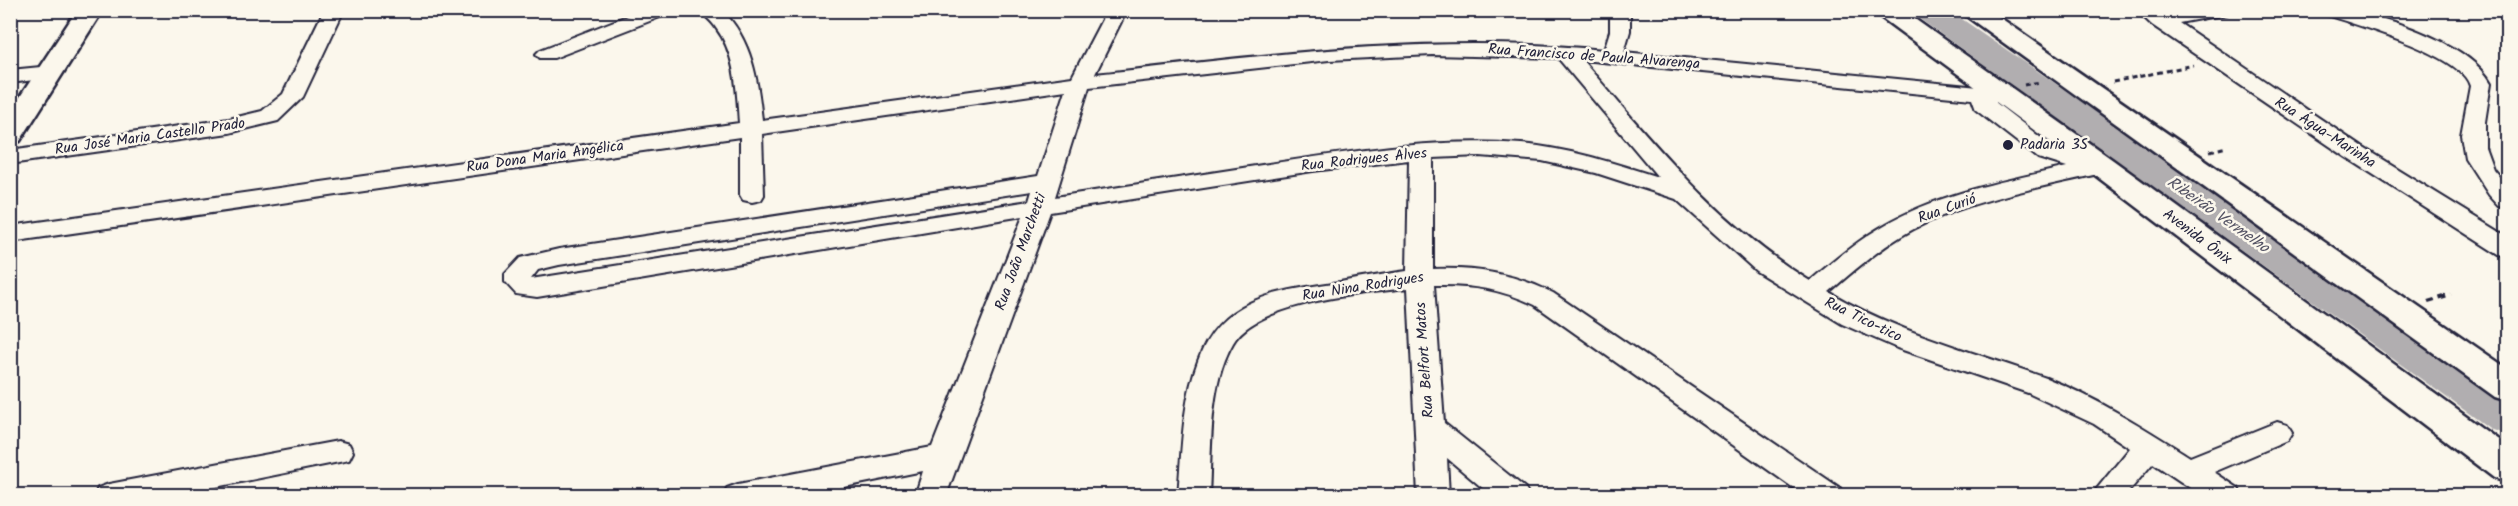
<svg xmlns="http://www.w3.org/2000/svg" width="2518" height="506" font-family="Kalam,sans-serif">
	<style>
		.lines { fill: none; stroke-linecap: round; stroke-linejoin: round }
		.river { fill: #b1aeb0; fill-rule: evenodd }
		.minor-casing { stroke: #22223b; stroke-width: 4 }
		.major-casing { stroke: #22223b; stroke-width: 5 }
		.path-far1 { stroke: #22223b; stroke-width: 3; stroke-dasharray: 5 4; stroke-linecap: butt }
		.path { stroke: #22223b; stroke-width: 4; stroke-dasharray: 7 5; stroke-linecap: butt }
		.minor { fill: #fbf7ec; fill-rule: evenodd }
		.major { fill: #fbf7ec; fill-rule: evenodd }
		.poi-dot { fill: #22223b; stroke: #fbf7ec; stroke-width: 2 }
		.labels { text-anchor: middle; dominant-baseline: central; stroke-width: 5; stroke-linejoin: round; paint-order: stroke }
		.street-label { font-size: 15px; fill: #22223b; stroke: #fbf7ec }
		.poi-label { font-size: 15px; fill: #22223b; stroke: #fbf7ec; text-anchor: start }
		.water-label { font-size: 16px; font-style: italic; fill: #545364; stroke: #fbf7ec }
	</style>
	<rect width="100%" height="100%" fill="#fbf7ec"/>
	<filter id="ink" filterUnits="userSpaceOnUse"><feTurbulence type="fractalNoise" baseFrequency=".0167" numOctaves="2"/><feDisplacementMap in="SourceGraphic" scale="12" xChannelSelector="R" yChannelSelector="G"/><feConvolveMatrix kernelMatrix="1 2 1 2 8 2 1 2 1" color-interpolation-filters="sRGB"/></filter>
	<g filter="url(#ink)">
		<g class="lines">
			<path class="river" d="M 1913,10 L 1949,10 L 2508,396 L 2508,435 L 2492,430 L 1917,17 Z"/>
			<g class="minor-casing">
				<path id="minor" d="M 324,10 L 344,10 L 303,97 L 278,121 L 229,133 L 10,164 L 10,150 L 229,119 L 262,111 L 283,94 Z
					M 642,10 L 671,10 L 668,14 L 554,58 L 540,58 L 536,54 L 540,50 Z
					M 700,10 L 722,10 C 752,40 758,80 762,120 L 1072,77 L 1107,10 L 1127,10 L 1095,74 C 1264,55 1433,33 1604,50 L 1610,31 L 1610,10 L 1630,10 L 1630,31 L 1624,52 L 2009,90 L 2012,95 L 2009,100 L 1995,102 L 2054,148 L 2094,161 L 2110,161 L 2114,166 L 2110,171 C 2049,186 1984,196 1926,223 C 1889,240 1859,266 1829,292 C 1897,333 1973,351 2046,378 C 2098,398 2144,428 2190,457 L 2277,422 L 2287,425 L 2292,433 L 2287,441 L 2214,472 L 2238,488 L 2242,496 L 2202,496 L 2153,463 L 2125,496 L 2091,496 L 2130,448 L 2094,424 L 2028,393 L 1897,348 L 1842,324 L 1756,271 L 1676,199 L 1596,173 L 1542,161 L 1480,156 L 1433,158 L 1433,269 C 1477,267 1514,274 1553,293 L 1840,488 L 1844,496 L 1805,496 L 1535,305 C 1501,289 1471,284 1434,285 L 1444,423 L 1525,488 L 1529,496 L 1492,496 L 1447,458 L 1449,496 L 1418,496 L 1408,288 C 1364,293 1256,302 1233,343 C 1208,386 1212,447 1209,496 L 1178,496 C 1182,451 1182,403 1198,361 C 1221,296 1280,291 1340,282 C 1362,278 1384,274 1407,271 L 1409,160 L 1313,171 L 1050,212 L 946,496 L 915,496 L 923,471 L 800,496 L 723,496 L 727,488 L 738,484 L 932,447 L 1023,216 L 537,297 L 516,294 L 505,282 L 505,274 L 520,258 L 559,249 L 1038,176 L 1066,90 L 762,134 L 764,195 L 761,200 L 752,202 L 743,200 L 740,195 L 740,137 L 10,242 L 10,226 L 739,123 C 737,93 736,54 716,28 C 712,21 705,17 700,10 ZM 1432,55 L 1558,58 L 1658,177 C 1614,163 1568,148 1521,144 C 1435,137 1347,152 1262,165 C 1193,176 1124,186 1055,197 L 1089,87 L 1329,60 ZM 1582,60 L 1972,99 L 1976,110 L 2038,158 L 2067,167 C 2005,181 1939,193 1883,226 C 1857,241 1833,261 1810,281 C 1718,225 1652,141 1582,60 ZM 1032,191 L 1029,201 L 531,279 L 538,270 L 559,265 Z
					M 2136,10 L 2160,10 L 2165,14 L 2184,10 L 2230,10 L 2227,14 L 2179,23 L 2362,147 L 2508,237 L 2508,257 L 2499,255 L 2346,157 L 2152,25 Z
					M 2321,10 C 2332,10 2344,9 2354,11 C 2394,20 2471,45 2491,83 L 2485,122 L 2485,147 L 2493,169 L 2508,187 L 2508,208 L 2499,206 L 2489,195 L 2465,158 L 2461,135 L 2470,86 C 2462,54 2355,25 2324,14 Z
					M 51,66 L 59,67 L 62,72 L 59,77 L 10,83 L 10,70 Z
					M 338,441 L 349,444 L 353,452 L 349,460 L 172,496 L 94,496 L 98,488 L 109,484 Z"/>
			</g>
			<g class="major-casing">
				<path id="major" d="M 77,10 L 103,10 L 20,141 L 10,144 L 10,112 Z
					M 1871,10 L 1902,10 L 2113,160 L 2508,447 L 2508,483 L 2494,478 L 2091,172 Z
					M 1958,10 L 1989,10 L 2508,369 L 2508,401 L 2495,397 Z"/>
			</g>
			<path class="path-far1" d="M 2113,82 L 2194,65
				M 2024,85 L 2040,82
				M 2210,151 L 2227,147"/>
			<path class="path" d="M 2428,302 L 2451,295"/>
			<use href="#minor" class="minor"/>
			<use href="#major" class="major"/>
		</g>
	</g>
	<circle class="poi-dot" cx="2008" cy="145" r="6"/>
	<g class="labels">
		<g class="street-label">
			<text transform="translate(1594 57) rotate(4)">Rua Francisco de Paula Alvarenga</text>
			<text transform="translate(2325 133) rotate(33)">Rua Água-Marinha</text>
			<text transform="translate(150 137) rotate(-8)">Rua José Maria Castello Prado</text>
			<text transform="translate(545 157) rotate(-8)">Rua Dona Maria Angélica</text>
			<text transform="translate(1364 160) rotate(-6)">Rua Rodrigues Alves</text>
			<text transform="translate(1947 209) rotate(-20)">Rua Curió</text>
			<text transform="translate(2197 237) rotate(37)">Avenida Ônix</text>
			<text transform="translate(1021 252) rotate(-70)">Rua João Marchetti</text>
			<text transform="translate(1363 287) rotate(-9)">Rua Nina Rodrigues</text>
			<text transform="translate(1863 320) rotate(26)">Rua Tico-tico</text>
			<text transform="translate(1425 360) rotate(-94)">Rua Belfort Matos</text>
		</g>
		<g class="poi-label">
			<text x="2020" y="145">Padaria 3S</text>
		</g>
		<g class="water-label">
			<text transform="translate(2218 215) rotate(35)">Ribeirão Vermelho</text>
		</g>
	</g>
	<rect width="2518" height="506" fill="none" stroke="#fbf7ec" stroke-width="36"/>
	<rect x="18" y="18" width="2482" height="470" fill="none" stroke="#22223b" stroke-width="2" filter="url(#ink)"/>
</svg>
